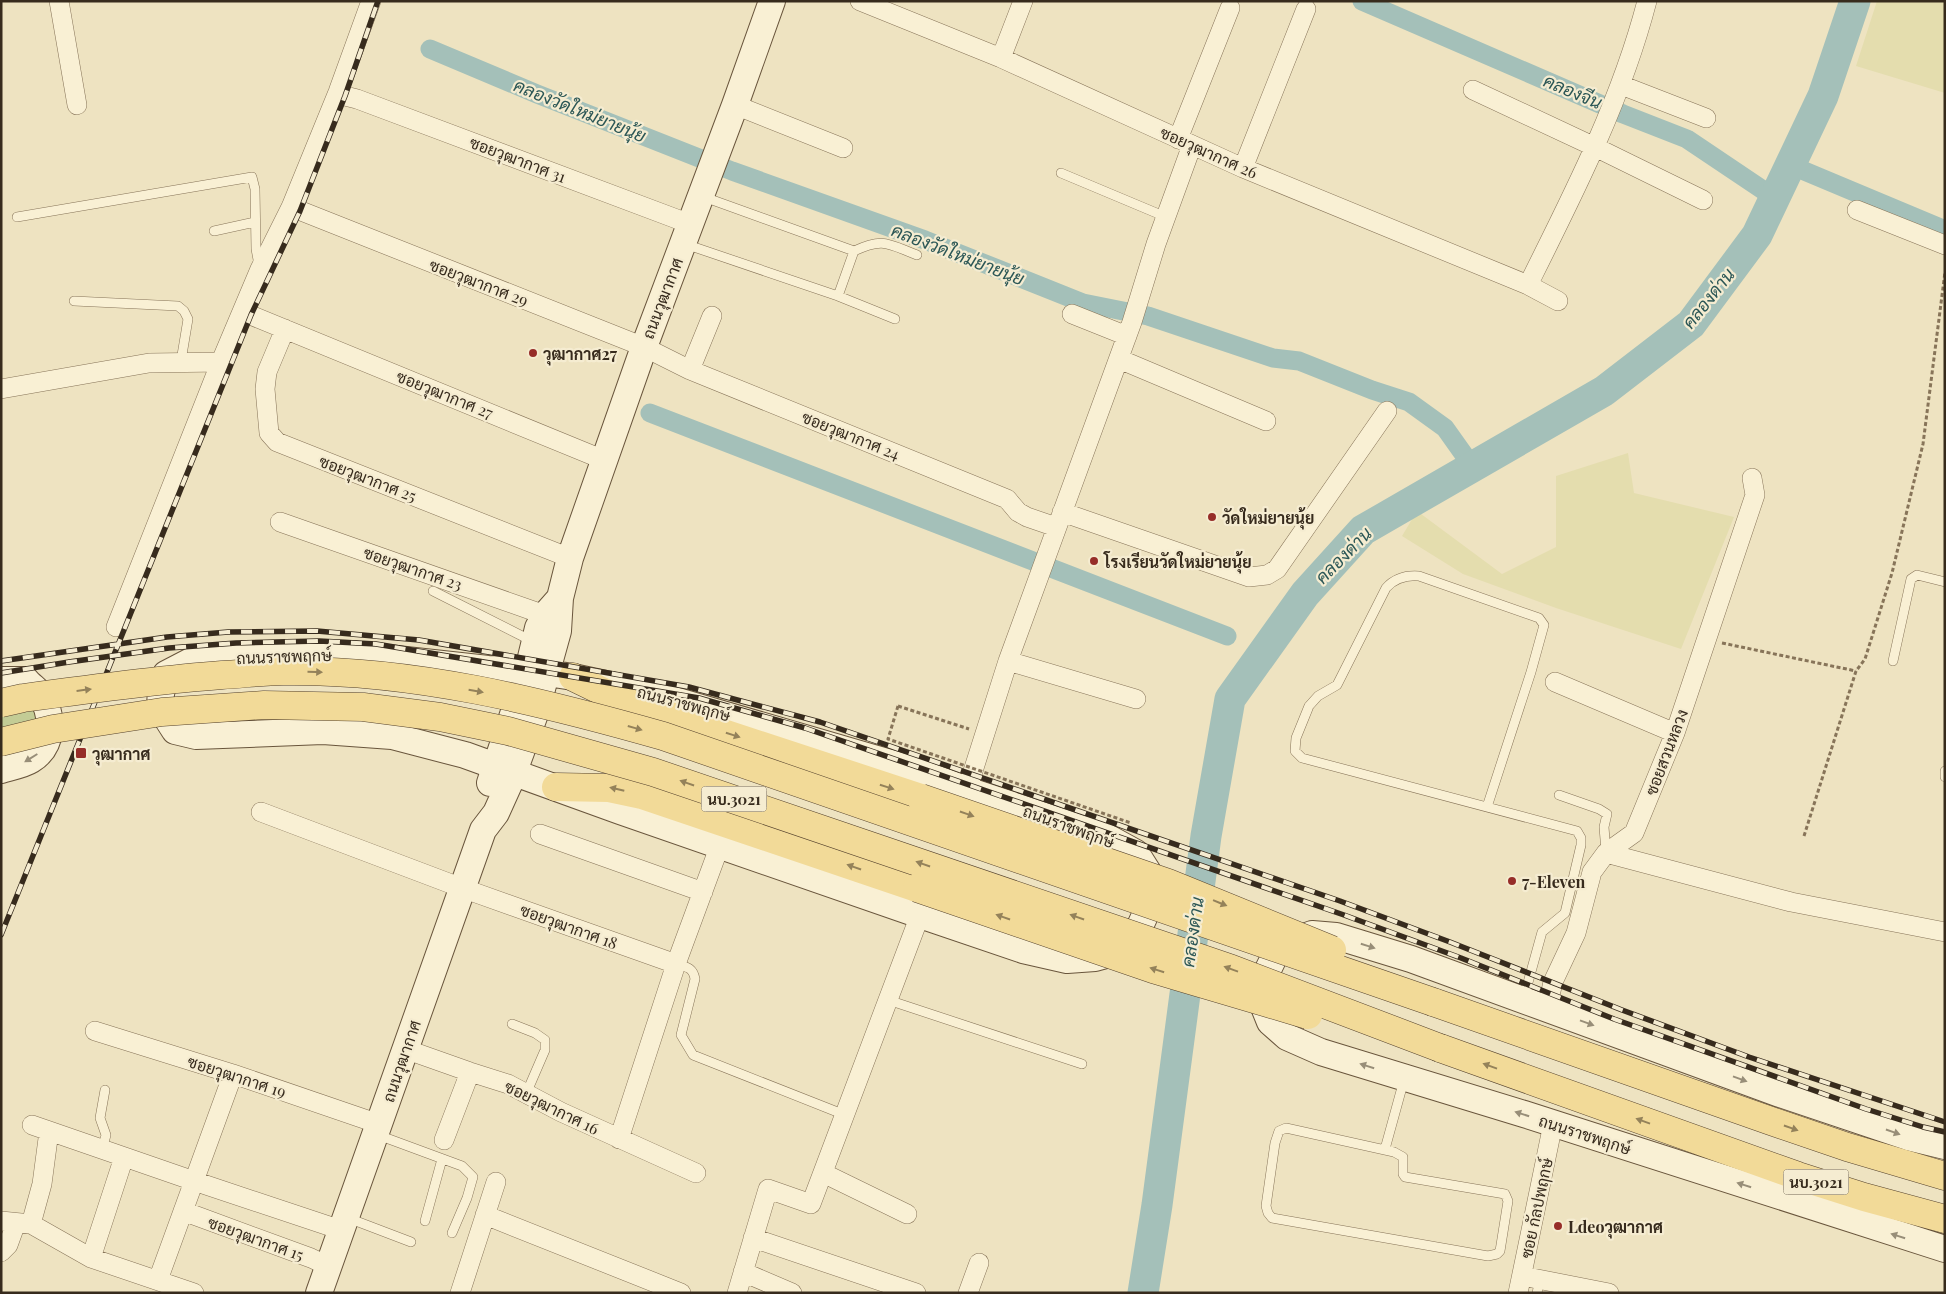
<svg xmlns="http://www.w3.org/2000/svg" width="1946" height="1294" font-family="'Playfair Display',Sarabun,serif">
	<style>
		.farmland { fill: #e4ddae }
		.green { fill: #c3cc95 }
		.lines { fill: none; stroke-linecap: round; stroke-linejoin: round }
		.canal { stroke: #a4c0b9; stroke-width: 19 }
		.river { stroke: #a4c0b9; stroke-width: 31 }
		.lane-casing { stroke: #877459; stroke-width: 10 }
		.street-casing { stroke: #877459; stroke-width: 20 }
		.secondary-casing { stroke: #69553c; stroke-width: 28 }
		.primary-casing { stroke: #55422d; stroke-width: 29 }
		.path { stroke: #877459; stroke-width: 3; stroke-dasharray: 4 2.5; stroke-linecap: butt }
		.lane { stroke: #f9f0d4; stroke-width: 9 }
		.street { stroke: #f9f0d4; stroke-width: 19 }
		.secondary { stroke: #f9f0d4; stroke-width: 26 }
		.primary { stroke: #f2da98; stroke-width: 28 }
		.rail-casing { stroke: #372b1d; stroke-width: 5.5 }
		.rail { stroke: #f5ecd1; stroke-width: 4; stroke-dasharray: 11; stroke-linecap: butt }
		.primary-bridge-casing { stroke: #55422d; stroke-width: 29; stroke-linecap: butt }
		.path-bridge { stroke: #877459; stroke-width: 3; stroke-dasharray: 4 2.5; stroke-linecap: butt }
		.primary-bridge { stroke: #f2da98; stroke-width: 28 }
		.oneway { fill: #94825a }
		.oneway2 { fill: #988e78 }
		.poi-dot { fill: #962d28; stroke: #f5ecd1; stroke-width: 2 }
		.labels { text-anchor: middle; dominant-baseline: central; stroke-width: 4.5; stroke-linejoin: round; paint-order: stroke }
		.shield { fill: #f5ecd1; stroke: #706553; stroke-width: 1 }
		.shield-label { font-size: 15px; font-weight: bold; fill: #372b1d }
		.street-label { font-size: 16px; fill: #372b1d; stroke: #f5ecd1 }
		.poi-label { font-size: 16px; font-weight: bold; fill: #372b1d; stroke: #f5ecd1; text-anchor: start }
		.water-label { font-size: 18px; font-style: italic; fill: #2c5756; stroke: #f5ecd1 }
	</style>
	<rect width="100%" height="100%" fill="#eee3c1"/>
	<path class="farmland" d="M 1877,1 L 1945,1 L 1945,93 L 1856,66 Z
		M 1628,453 L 1634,493 L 1734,517 L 1681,649 L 1556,608 L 1463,574 L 1402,536 L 1417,511 L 1502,574 L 1556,547 L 1556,476 Z"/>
	<path class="green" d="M 1,690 L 21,690 L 41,719 L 20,754 L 1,758 Z"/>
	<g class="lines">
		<path class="canal" d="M 1362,1 L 1623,114 L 1687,139 L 1775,198
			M 430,49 L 537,94 L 732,171 L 925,240 L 1083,303 L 1148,316 L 1273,358 L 1299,361 L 1372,390 L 1409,402 L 1445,428 L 1472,466
			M 1790,165 L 1945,230
			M 650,413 L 1227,636"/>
		<path class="river" d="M 1143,1293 L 1157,1205 L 1206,836 L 1230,699 L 1305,594 L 1363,530 L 1604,391 L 1691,324 L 1757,235 L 1823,96 L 1855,1"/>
		<g class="lane-casing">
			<path id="lane" d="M 1061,173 L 1166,217
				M 17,217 L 252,177 L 255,189 L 256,249 L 259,265
				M 214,231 L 255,222
				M 685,244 L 838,296 L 854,251 L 704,197
				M 854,251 C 884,237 888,244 917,255
				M 838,296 L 895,319
				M 74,301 L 178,306 L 184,311 L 188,319 L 181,361
				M 433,591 L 528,639
				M 1893,661 L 1911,579 L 1917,575 L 1945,582
				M 1945,771 L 1945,777
				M 1559,795 L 1599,809 L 1607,814 L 1604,827 L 1606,852
				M 1487,807 L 1531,672 L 1544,625 L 1539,618 L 1419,576 C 1406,575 1395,578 1386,588 L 1337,685 L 1318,696 L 1309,706 L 1296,738 L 1295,751 L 1302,758 L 1577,831 L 1581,838 L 1581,845 L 1565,913 L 1542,932 L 1524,997
				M 676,964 C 686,967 693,967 695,979 L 681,1035 L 693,1055 L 845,1115
				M 888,1000 L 1082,1064
				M 512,1024 L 535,1033 L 545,1040 L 545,1050 L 526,1094
				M 1286,1128 L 1394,1152 L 1403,1157 L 1403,1174 L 1405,1177 L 1505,1194 L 1508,1201 L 1500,1251 L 1497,1254 L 1488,1256 L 1272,1218 L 1268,1213 L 1266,1206 L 1275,1143 L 1279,1131 Z
				M 378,1135 L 462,1166 L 473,1177 L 467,1198 L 452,1233
				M 1385,1149 L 1404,1080
				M 102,1150 L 106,1135 L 100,1118 L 105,1090
				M 348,1218 L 411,1242
				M 425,1221 L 442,1159
				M 1537,1293 L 1540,1279"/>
		</g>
		<g class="street-casing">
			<path id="street" d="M 59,1 L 77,105
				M 860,1 L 1001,58 L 1243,168 L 1528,285 L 1558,301
				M 1001,58 L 1023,1
				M 1621,85 L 1706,118
				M 1473,90 L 1595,147 L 1703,200
				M 345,96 L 357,99 L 690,224
				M 735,105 L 843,148
				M 1178,139 L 1230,8
				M 1243,168 L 1306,9
				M 291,207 L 644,347 L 690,370 L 1007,499 L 1018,512 L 1027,517 L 1056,527
				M 1857,210 L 1945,245
				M 1528,285 C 1574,193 1621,101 1647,1
				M 243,312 L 604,460
				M 1072,314 L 1127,336
				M 285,329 L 267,372 L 265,389 L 269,433 L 277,442 L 570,558
				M 1119,359 L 1266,421
				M 690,370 L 712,316
				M 1,389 L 149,363 L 222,362
				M 1062,512 L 1249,577 L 1267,575 L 1277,569 L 1387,411
				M 280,522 L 545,615
				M 116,627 L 222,359 L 260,269 L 291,207 L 338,92 L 371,1
				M 1008,661 L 1136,699
				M 1555,682 L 1675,733
				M 967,790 L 1008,661 L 1132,322 L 1156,244 L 1192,145
				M 261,812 L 462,888 L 676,964
				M 540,834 L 703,892
				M 1606,853 L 1791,902 L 1945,932
				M 1547,1009 L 1553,982 L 1576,933 L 1592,872 L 1606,853 L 1634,833 L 1675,733 L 1755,495 L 1752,478
				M 95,1031 L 233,1074 L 379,1124
				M 405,1049 L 470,1072 L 508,1084 L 561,1112 L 696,1173
				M 32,1125 L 194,1181 L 341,1230
				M 619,1139 L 676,964 L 720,845
				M 444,1140 L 470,1072
				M 823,1173 L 907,1214
				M 183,1211 L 311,1258 L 328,1266
				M 485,1215 L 681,1293
				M 1,1221 L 31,1224 L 91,1258 L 194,1293
				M 31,1224 L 42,1184 L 49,1131
				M 753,1238 L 916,1293
				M 1,1252 L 8,1245 L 16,1223
				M 91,1258 L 124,1157
				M 743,1272 L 792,1293
				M 1522,1276 L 1609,1293
				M 158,1280 L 233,1074
				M 460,1293 L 496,1182
				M 737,1293 L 768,1189 L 811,1204 L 920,915
				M 968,1293 L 979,1263
				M 1518,1293 L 1553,1124"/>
		</g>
		<g class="secondary-casing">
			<path id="secondary" d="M 293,653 L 351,654 L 488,669 L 528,670 L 573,677 L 657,695 L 911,769 L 967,790 L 1105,836 L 1136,853 L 1148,872 L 1151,891 L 1146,913 L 1136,935 L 1117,952 L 1095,958 L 1067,960 L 1023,950 L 920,915 L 620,811 L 465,755 L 392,736 L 323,731 L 196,736 L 175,731 C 158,705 157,704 166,674 L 191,661 Z
				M 1,680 L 26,680 C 30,685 36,689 40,694 C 54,715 54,746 31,760 C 23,765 11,767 1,770
				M 490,783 L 528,670 L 538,628 L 545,615 L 560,598
				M 1945,1146 L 1908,1137 L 1780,1094 L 1411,959 L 1336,936 L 1312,934 L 1288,943 L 1277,951 L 1264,978 L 1262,994 L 1264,1007 L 1270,1022 L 1287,1037 L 1321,1052 L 1524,1114 L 1945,1249
				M 319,1293 L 483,830 L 496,813 L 510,782 L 535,714 L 558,631 L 560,598 L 570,558 L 644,347 L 735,105 L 772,1"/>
		</g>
		<g class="primary-casing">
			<path id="primary" d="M 573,677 L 608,694 L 626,701 L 921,798
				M 556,787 L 609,788 L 642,795 L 917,888
				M 1433,1002 L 1771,1121 L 1847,1147 L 1945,1176
				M 1440,1048 L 1798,1176 L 1864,1197 L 1945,1219"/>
		</g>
		<path class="path" d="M 1722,643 L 1856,671
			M 898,706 L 969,729
			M 1804,836 L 1856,671 L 1865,659 L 1892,573 L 1923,444 L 1945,272"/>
		<use href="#lane" class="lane"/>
		<use href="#street" class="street"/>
		<use href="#secondary" class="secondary"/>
		<use href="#primary" class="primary"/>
		<g class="rail-casing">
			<path id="rail" d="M 1,661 L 167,637 L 228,632 L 317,631 L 419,640 L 689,687 L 820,722 L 1340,901 L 1450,942 L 1622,1010 L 1749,1057 L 1945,1122
				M 1,673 L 69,662 L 169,648 L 236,643 L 319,641 L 376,644 L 699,698 L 805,728 L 1344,915 L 1461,958 L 1614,1019 L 1866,1109 L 1923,1127 L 1945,1132
				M 1,935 L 251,315 L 300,211 L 345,96 L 378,1"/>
		</g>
		<use href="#rail" class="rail"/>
		<g class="primary-bridge-casing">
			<path id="primary-bridge" d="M 1,703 L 23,698 C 89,689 155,680 222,675 C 242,674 263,671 283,671 C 412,669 540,701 663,736 L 1433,1002
				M 1,742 L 53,729 L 162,712 L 264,705 L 363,707 L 440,717 L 508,731 L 653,772 L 1232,969 L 1440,1048
				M 921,798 L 1168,883 L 1332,950
				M 917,888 L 1153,969 L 1308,1015"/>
		</g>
		<path class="path-bridge" d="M 898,706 L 888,739 L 1131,823"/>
		<use href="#primary-bridge" class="primary-bridge"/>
	</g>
	<defs><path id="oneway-solid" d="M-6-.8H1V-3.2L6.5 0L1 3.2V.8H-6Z" transform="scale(1.25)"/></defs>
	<g class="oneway">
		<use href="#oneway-solid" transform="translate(315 672) rotate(2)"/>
		<use href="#oneway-solid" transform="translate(84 690) rotate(-7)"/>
		<use href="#oneway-solid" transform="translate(476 691) rotate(10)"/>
		<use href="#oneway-solid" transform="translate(635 728) rotate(16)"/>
		<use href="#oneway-solid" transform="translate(733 735) rotate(18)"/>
		<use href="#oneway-solid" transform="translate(687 783) rotate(-161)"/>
		<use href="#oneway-solid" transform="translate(887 787) rotate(18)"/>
		<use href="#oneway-solid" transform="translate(617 789) rotate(-167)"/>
		<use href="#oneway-solid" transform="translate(967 814) rotate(19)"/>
		<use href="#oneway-solid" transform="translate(923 864) rotate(-161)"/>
		<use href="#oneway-solid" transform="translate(854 867) rotate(-161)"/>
		<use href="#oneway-solid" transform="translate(1220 903) rotate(22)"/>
		<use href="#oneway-solid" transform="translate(1003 917) rotate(-161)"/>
		<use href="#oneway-solid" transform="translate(1077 917) rotate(-161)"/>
		<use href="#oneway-solid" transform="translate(1231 969) rotate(-160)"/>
		<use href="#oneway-solid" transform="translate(1157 970) rotate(-162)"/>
		<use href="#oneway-solid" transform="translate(1490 1066) rotate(-160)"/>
		<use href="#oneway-solid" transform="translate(1643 1121) rotate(-160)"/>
		<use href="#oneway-solid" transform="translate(1791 1128) rotate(19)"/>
	</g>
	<g class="oneway2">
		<use href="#oneway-solid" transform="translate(31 758) rotate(148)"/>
		<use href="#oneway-solid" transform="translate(1368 946) rotate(17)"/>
		<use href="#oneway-solid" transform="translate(1587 1023) rotate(20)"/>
		<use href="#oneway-solid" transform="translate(1367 1066) rotate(-163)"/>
		<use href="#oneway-solid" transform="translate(1740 1079) rotate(20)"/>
		<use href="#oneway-solid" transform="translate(1522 1114) rotate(-162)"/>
		<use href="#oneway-solid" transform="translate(1893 1132) rotate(19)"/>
		<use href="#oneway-solid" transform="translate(1744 1185) rotate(-162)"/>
		<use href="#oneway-solid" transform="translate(1898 1236) rotate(-162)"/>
	</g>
	<g class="poi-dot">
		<circle cx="533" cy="353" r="5"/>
		<circle cx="1212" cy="517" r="5"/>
		<circle cx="1094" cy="561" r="5"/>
		<rect x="75" y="747" width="12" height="12" rx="2.5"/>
		<circle cx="1512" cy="881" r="5"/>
		<circle cx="1558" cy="1226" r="5"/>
	</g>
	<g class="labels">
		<g class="shield">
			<rect x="701.5" y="786.5" width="65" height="25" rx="4"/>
			<rect x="1783.5" y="1169.5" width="65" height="25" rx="4"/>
		</g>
		<g class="shield-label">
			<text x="734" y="799">นบ.3021</text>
			<text x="1816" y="1182">นบ.3021</text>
		</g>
		<g class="street-label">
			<text transform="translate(1209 152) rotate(24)">ซอยวุฒากาศ 26</text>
			<text transform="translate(518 159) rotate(21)">ซอยวุฒากาศ 31</text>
			<text transform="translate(479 282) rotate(21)">ซอยวุฒากาศ 29</text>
			<text transform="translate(662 298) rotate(-69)">ถนนวุฒากาศ</text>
			<text transform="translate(445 394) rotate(22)">ซอยวุฒากาศ 27</text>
			<text transform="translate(851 435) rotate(22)">ซอยวุฒากาศ 24</text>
			<text transform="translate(368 478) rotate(21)">ซอยวุฒากาศ 25</text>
			<text transform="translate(413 568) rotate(19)">ซอยวุฒากาศ 23</text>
			<text transform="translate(284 656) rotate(-2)">ถนนราชพฤกษ์</text>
			<text transform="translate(684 703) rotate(15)">ถนนราชพฤกษ์</text>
			<text transform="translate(1666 752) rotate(-69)">ซอยสวนหลวง</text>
			<text transform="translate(1069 826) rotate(20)">ถนนราชพฤกษ์</text>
			<text transform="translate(569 926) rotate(20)">ซอยวุฒากาศ 18</text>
			<text transform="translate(401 1061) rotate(-71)">ถนนวุฒากาศ</text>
			<text transform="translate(237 1076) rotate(18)">ซอยวุฒากาศ 19</text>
			<text transform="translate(552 1107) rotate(26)">ซอยวุฒากาศ 16</text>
			<text transform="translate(1585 1134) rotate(18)">ถนนราชพฤกษ์</text>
			<text transform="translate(1536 1208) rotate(-78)">ซอย กัลปพฤกษ์</text>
			<text transform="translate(256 1238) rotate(20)">ซอยวุฒากาศ 15</text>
		</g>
		<g class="poi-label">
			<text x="543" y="353">วุฒากาศ27</text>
			<text x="1222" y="517">วัดใหม่ยายนุ้ย</text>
			<text x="1104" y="561">โรงเรียนวัดใหม่ยายนุ้ย</text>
			<text x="92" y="753">วุฒากาศ</text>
			<text x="1522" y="881">7-Eleven</text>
			<text x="1568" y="1226">Ldeoวุฒากาศ</text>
		</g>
		<g class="water-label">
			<text transform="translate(1573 91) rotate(23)">คลองจีน</text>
			<text transform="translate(580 110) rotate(22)">คลองวัดใหม่ยายนุ้ย</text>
			<text transform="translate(958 254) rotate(21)">คลองวัดใหม่ยายนุ้ย</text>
			<text transform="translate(1708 298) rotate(-51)">คลองด่าน</text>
			<text transform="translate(1343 555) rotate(-45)">คลองด่าน</text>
			<text transform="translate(1192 932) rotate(-82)">คลองด่าน</text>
		</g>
	</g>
	<rect width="1946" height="1294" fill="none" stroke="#372b1d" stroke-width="5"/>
</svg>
